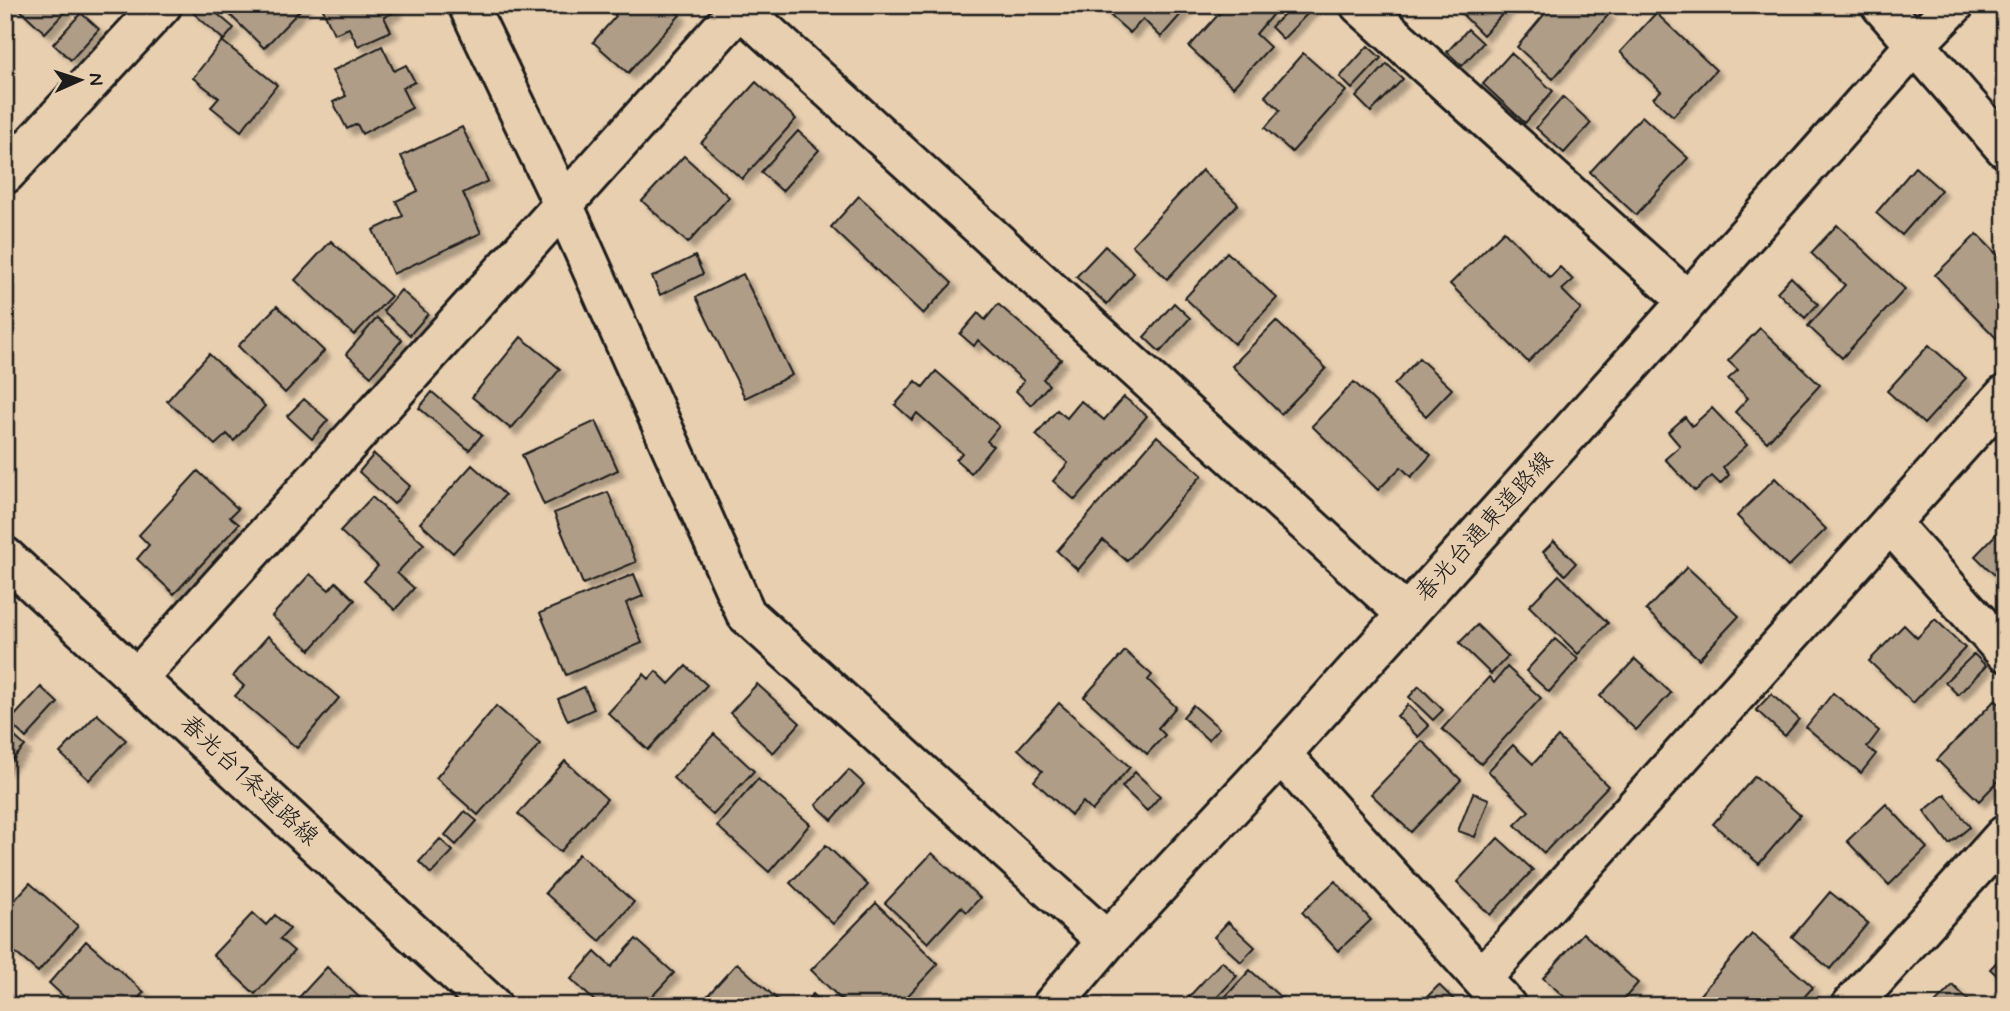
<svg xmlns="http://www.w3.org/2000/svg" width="2010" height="1011" font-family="Mynerve,'Klee One',sans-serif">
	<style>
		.building { fill: #af9d87; stroke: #1c1c1c; stroke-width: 2; filter: url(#shadow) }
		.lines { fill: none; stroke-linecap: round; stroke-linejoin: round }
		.minor-casing { stroke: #1c1c1c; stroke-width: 44 }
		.tertiary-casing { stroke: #1c1c1c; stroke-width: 44 }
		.minor { stroke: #e8cfb0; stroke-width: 38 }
		.tertiary { stroke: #e8cfb0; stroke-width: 38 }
		.labels { text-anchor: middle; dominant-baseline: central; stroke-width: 6; stroke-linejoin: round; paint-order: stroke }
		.street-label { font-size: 24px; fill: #1c1c1c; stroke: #e8cfb0 }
	</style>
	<defs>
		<filter id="shadow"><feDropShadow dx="6" dy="6" stdDeviation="2" flood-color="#0004"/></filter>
	</defs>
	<rect width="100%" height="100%" fill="#e8cfb0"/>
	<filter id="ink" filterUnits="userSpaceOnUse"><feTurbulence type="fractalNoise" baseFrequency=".0143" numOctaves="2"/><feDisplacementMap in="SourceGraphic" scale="14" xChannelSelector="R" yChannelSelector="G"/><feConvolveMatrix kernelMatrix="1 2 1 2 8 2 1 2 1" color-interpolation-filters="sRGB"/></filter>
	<g filter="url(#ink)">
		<path class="building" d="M 15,5 L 62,5 L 67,10 L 45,33 Z
			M 196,5 L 207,5 L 234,28 L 224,40 L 191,11 Z
			M 230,5 L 305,5 L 264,48 L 225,10 Z
			M 321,5 L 394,5 L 397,11 L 384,17 L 391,31 L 358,46 L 349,28 L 334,34 Z
			M 605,5 L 669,5 L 680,15 L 628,73 L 593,42 L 616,16 Z
			M 1108,5 L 1189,5 L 1161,37 L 1143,19 L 1130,33 L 1104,10 Z
			M 1227,5 L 1261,5 L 1272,15 L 1256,34 L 1270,47 L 1233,87 L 1189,47 Z
			M 1293,5 L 1315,6 L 1283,39 L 1271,27 Z
			M 1453,5 L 1511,5 L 1483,35 Z
			M 1552,5 L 1599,5 L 1609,14 L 1553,79 L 1517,47 Z
			M 81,13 L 99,29 L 71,60 L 53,44 Z
			M 1656,13 L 1716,70 L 1673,116 L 1653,98 L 1661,91 L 1620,52 Z
			M 1468,29 L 1483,43 L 1462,66 L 1447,52 Z
			M 222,41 L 277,85 L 241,131 L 211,107 L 219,98 L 193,78 Z
			M 382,46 L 394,71 L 406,65 L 415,82 L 402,88 L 412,108 L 362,134 L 357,124 L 347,129 L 333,102 L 346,96 L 332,71 Z
			M 1368,46 L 1381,58 L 1352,89 L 1340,77 Z
			M 1303,53 L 1346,91 L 1292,152 L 1265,128 L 1280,110 L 1265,96 Z
			M 1511,53 L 1553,91 L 1525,123 L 1483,84 Z
			M 1387,64 L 1403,79 L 1371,112 L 1356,97 Z
			M 756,82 L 796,119 L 742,179 L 701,143 Z
			M 1563,97 L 1591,123 L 1564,153 L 1536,128 Z
			M 1642,116 L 1688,158 L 1636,215 L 1590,172 Z
			M 462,127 L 488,181 L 463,193 L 481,233 L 393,274 L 373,230 L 403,216 L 396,201 L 418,191 L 401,156 Z
			M 798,131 L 819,150 L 782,191 L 761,172 Z
			M 684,156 L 729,197 L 688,243 L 642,201 Z
			M 1915,167 L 1941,190 L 1902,235 L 1876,213 Z
			M 1202,170 L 1238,204 L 1167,279 L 1132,245 Z
			M 859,196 L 952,283 L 923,314 L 831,227 Z
			M 1837,225 L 1905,289 L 1842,358 L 1808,326 L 1845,285 L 1811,253 Z
			M 1504,231 L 1550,278 L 1560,267 L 1573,280 L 1562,290 L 1581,309 L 1528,362 L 1450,284 Z
			M 1977,234 L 2005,263 L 2005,338 L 2000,342 L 1935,275 Z
			M 331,241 L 391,296 L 354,335 L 295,280 Z
			M 1105,246 L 1134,273 L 1107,304 L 1076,277 Z
			M 1227,252 L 1277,298 L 1234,344 L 1185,298 Z
			M 695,256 L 703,274 L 660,295 L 652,277 Z
			M 743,274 L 792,375 L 745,398 L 696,297 Z
			M 1791,277 L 1818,304 L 1805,318 L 1777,292 Z
			M 401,290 L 428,314 L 410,335 L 383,311 Z
			M 1174,303 L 1190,318 L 1160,352 L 1144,337 Z
			M 998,304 L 1061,359 L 1043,379 L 1049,385 L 1031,405 L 1016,391 L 1024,381 L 978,340 L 974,346 L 960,334 L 978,313 L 985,320 Z
			M 277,306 L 324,351 L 285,393 L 238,346 Z
			M 377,318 L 402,340 L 371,376 L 346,354 Z
			M 1276,321 L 1326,368 L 1281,414 L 1232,366 Z
			M 1760,328 L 1820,385 L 1767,442 L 1735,412 L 1748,398 L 1728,379 L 1738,370 L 1728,361 Z
			M 521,337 L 560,369 L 511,429 L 472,397 Z
			M 1929,345 L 1966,378 L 1924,424 L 1887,391 Z
			M 209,354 L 265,406 L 234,441 L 227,434 L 215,445 L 167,401 Z
			M 1419,358 L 1452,389 L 1426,416 L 1394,385 Z
			M 936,371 L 999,426 L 987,441 L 993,446 L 971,473 L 956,460 L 962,453 L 917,413 L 912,420 L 895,405 L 916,381 L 923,387 Z
			M 1354,382 L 1431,455 L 1411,477 L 1401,467 L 1378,490 L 1312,426 Z
			M 432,392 L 482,435 L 469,450 L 419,408 Z
			M 1124,397 L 1147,416 L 1075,500 L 1053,481 L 1068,463 L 1036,435 L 1057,410 L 1067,418 L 1081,401 L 1104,420 Z
			M 304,399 L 328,420 L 312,439 L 287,416 Z
			M 1712,408 L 1747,445 L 1723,467 L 1729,475 L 1720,484 L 1712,476 L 1695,491 L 1665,459 L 1680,446 L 1668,432 L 1685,417 L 1692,426 Z
			M 596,421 L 618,470 L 544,505 L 522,455 Z
			M 1157,436 L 1202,475 L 1127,561 L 1103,540 L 1078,570 L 1057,551 Z
			M 2005,442 L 2005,462 L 1995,453 Z
			M 374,454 L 410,486 L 394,504 L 359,472 Z
			M 472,465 L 505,495 L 453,553 L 420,523 Z
			M 198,471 L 238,509 L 230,517 L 239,524 L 174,594 L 137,559 L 149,545 L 139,535 Z
			M 1775,478 L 1826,529 L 1788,567 L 1737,516 Z
			M 608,492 L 636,562 L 583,584 L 554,513 Z
			M 372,497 L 424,544 L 397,573 L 414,588 L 395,610 L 364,581 L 378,566 L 340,531 Z
			M 2005,525 L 2005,585 L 1975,556 Z
			M 1554,541 L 1576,563 L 1565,575 L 1543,552 Z
			M 1687,567 L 1739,616 L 1699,659 L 1646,610 Z
			M 310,574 L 329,590 L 336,582 L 355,600 L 310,650 L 272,616 Z
			M 634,574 L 643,596 L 626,603 L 642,643 L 566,675 L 540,613 Z
			M 1559,575 L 1608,623 L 1578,654 L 1529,606 Z
			M 1935,619 L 1965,648 L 1913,703 L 1869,661 L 1904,625 L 1917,638 Z
			M 1477,625 L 1508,656 L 1491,674 L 1459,643 Z
			M 268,636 L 339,698 L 297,748 L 235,696 L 244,686 L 233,676 Z
			M 1555,639 L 1578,659 L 1549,692 L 1526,671 Z
			M 1125,651 L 1152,675 L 1148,680 L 1176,707 L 1158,728 L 1165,735 L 1147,754 L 1084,697 Z
			M 1974,654 L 1986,666 L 1958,695 L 1945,682 Z
			M 1635,659 L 1671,693 L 1636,730 L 1600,696 Z
			M 686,666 L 707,685 L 648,750 L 608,713 L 644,674 L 649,679 L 656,671 L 669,684 Z
			M 1507,667 L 1541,698 L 1481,764 L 1442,729 L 1489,677 L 1494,683 Z
			M 757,684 L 800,723 L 773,753 L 730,713 Z
			M 1419,686 L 1443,710 L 1433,720 L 1409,697 Z
			M 41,687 L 58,703 L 26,738 L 9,722 Z
			M 584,687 L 594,709 L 568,721 L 558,699 Z
			M 1833,693 L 1879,731 L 1867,747 L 1876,754 L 1861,773 L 1806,727 Z
			M 1771,694 L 1799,719 L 1785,736 L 1756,710 Z
			M 1995,700 L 2005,709 L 2005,774 L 1979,801 L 1937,760 Z
			M 1059,703 L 1130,767 L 1092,811 L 1083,802 L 1071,815 L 1034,781 L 1042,771 L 1018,749 Z
			M 1193,705 L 1219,728 L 1208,740 L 1183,717 Z
			M 1408,705 L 1429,726 L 1418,737 L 1397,716 Z
			M 496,706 L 540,744 L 478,815 L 436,778 Z
			M 97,714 L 126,740 L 89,780 L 60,753 Z
			M 5,728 L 25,746 L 5,768 Z
			M 714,734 L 754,771 L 713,815 L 673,778 Z
			M 1558,737 L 1608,786 L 1544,853 L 1515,825 L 1529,811 L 1488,771 L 1513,745 L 1533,764 Z
			M 1422,741 L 1461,780 L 1411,832 L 1371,794 Z
			M 565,761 L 607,799 L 560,852 L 518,814 Z
			M 849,770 L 864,784 L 832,820 L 816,805 Z
			M 1135,772 L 1160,796 L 1147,811 L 1122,787 Z
			M 1755,776 L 1800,815 L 1759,864 L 1713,824 Z
			M 758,779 L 810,824 L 769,872 L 717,826 Z
			M 1473,793 L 1489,799 L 1475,837 L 1458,831 Z
			M 1945,794 L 1970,827 L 1949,844 L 1924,811 Z
			M 1886,804 L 1927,848 L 1889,885 L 1847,841 Z
			M 465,811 L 477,821 L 456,845 L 445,835 Z
			M 1498,838 L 1533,870 L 1490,915 L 1457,882 Z
			M 440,839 L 453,851 L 431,874 L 419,862 Z
			M 826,845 L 868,885 L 833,924 L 790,883 Z
			M 932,853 L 980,898 L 967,912 L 961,907 L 928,943 L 885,903 Z
			M 579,854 L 634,902 L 600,941 L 545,893 Z
			M 1335,881 L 1371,920 L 1338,951 L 1302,912 Z
			M 30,883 L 78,926 L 38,972 L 5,944 L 5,911 Z
			M 1830,892 L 1868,923 L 1830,969 L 1792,937 Z
			M 876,903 L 938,964 L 898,1006 L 848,1006 L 811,970 Z
			M 253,913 L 266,925 L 275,915 L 290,929 L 280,939 L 294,951 L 255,994 L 213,955 Z
			M 1228,922 L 1255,947 L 1241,962 L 1214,937 Z
			M 1583,933 L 1638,983 L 1618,1006 L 1561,1006 L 1567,999 L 1543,978 Z
			M 1752,934 L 1813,987 L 1796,1006 L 1780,1006 L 1777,1003 L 1774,1006 L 1708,1006 L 1698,997 Z
			M 636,939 L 674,973 L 643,1006 L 639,1006 L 631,999 L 625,1006 L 600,1006 L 571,979 L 595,952 L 611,967 Z
			M 86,941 L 144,992 L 131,1006 L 74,1006 L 49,983 Z
			M 2005,953 L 2005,983 L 1990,969 Z
			M 1222,961 L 1237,976 L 1209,1006 L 1187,1006 L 1184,1002 Z
			M 737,963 L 778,1000 L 772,1006 L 698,1006 Z
			M 327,967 L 360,998 L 353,1006 L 291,1006 Z
			M 1250,970 L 1286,1002 L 1282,1006 L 1217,1006 Z
			M 1439,985 L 1460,1006 L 1434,1006 L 1426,998 Z
			M 1953,985 L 1974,1006 L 1932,1006 Z
			M 813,994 L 826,1006 L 802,1006 Z"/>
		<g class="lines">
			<g class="minor-casing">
				<path id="minor" d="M 468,5 L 563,204 L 746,614 L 1107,941
					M 1360,5 L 1688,301
					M 740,8 L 1406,614
					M 5,174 L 162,5
					M 1890,523 L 2005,652
					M 5,557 L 492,1006
					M 138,677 L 743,5
					M 1281,754 L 1506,1006
					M 1482,978 L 2005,395
					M 1052,1006 L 1107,941 L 1281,754 L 1688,301 L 1915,45
					M 1851,1006 L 2005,835"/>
			</g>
			<g class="tertiary-casing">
				<path id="tertiary" d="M 1881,5 L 2005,148
					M 1915,45 L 1954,5"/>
			</g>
			<use href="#minor" class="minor"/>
			<use href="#tertiary" class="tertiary"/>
		</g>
	</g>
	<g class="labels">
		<g class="street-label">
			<text transform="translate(1485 527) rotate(-48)">春光台通東道路線</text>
			<text transform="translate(249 781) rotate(43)">春光台1条道路線</text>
		</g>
	</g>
	<rect width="2010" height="1011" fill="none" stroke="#e8cfb0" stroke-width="28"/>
	<rect x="14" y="14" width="1982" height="983" fill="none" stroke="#1c1c1c" stroke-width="2.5" filter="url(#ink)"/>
	<g transform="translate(80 80) rotate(87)" stroke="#e8cfb0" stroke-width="5" paint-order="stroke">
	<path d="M0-5L12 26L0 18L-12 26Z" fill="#1c1c1c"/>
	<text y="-10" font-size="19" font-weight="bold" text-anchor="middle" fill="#1c1c1c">N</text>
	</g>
</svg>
